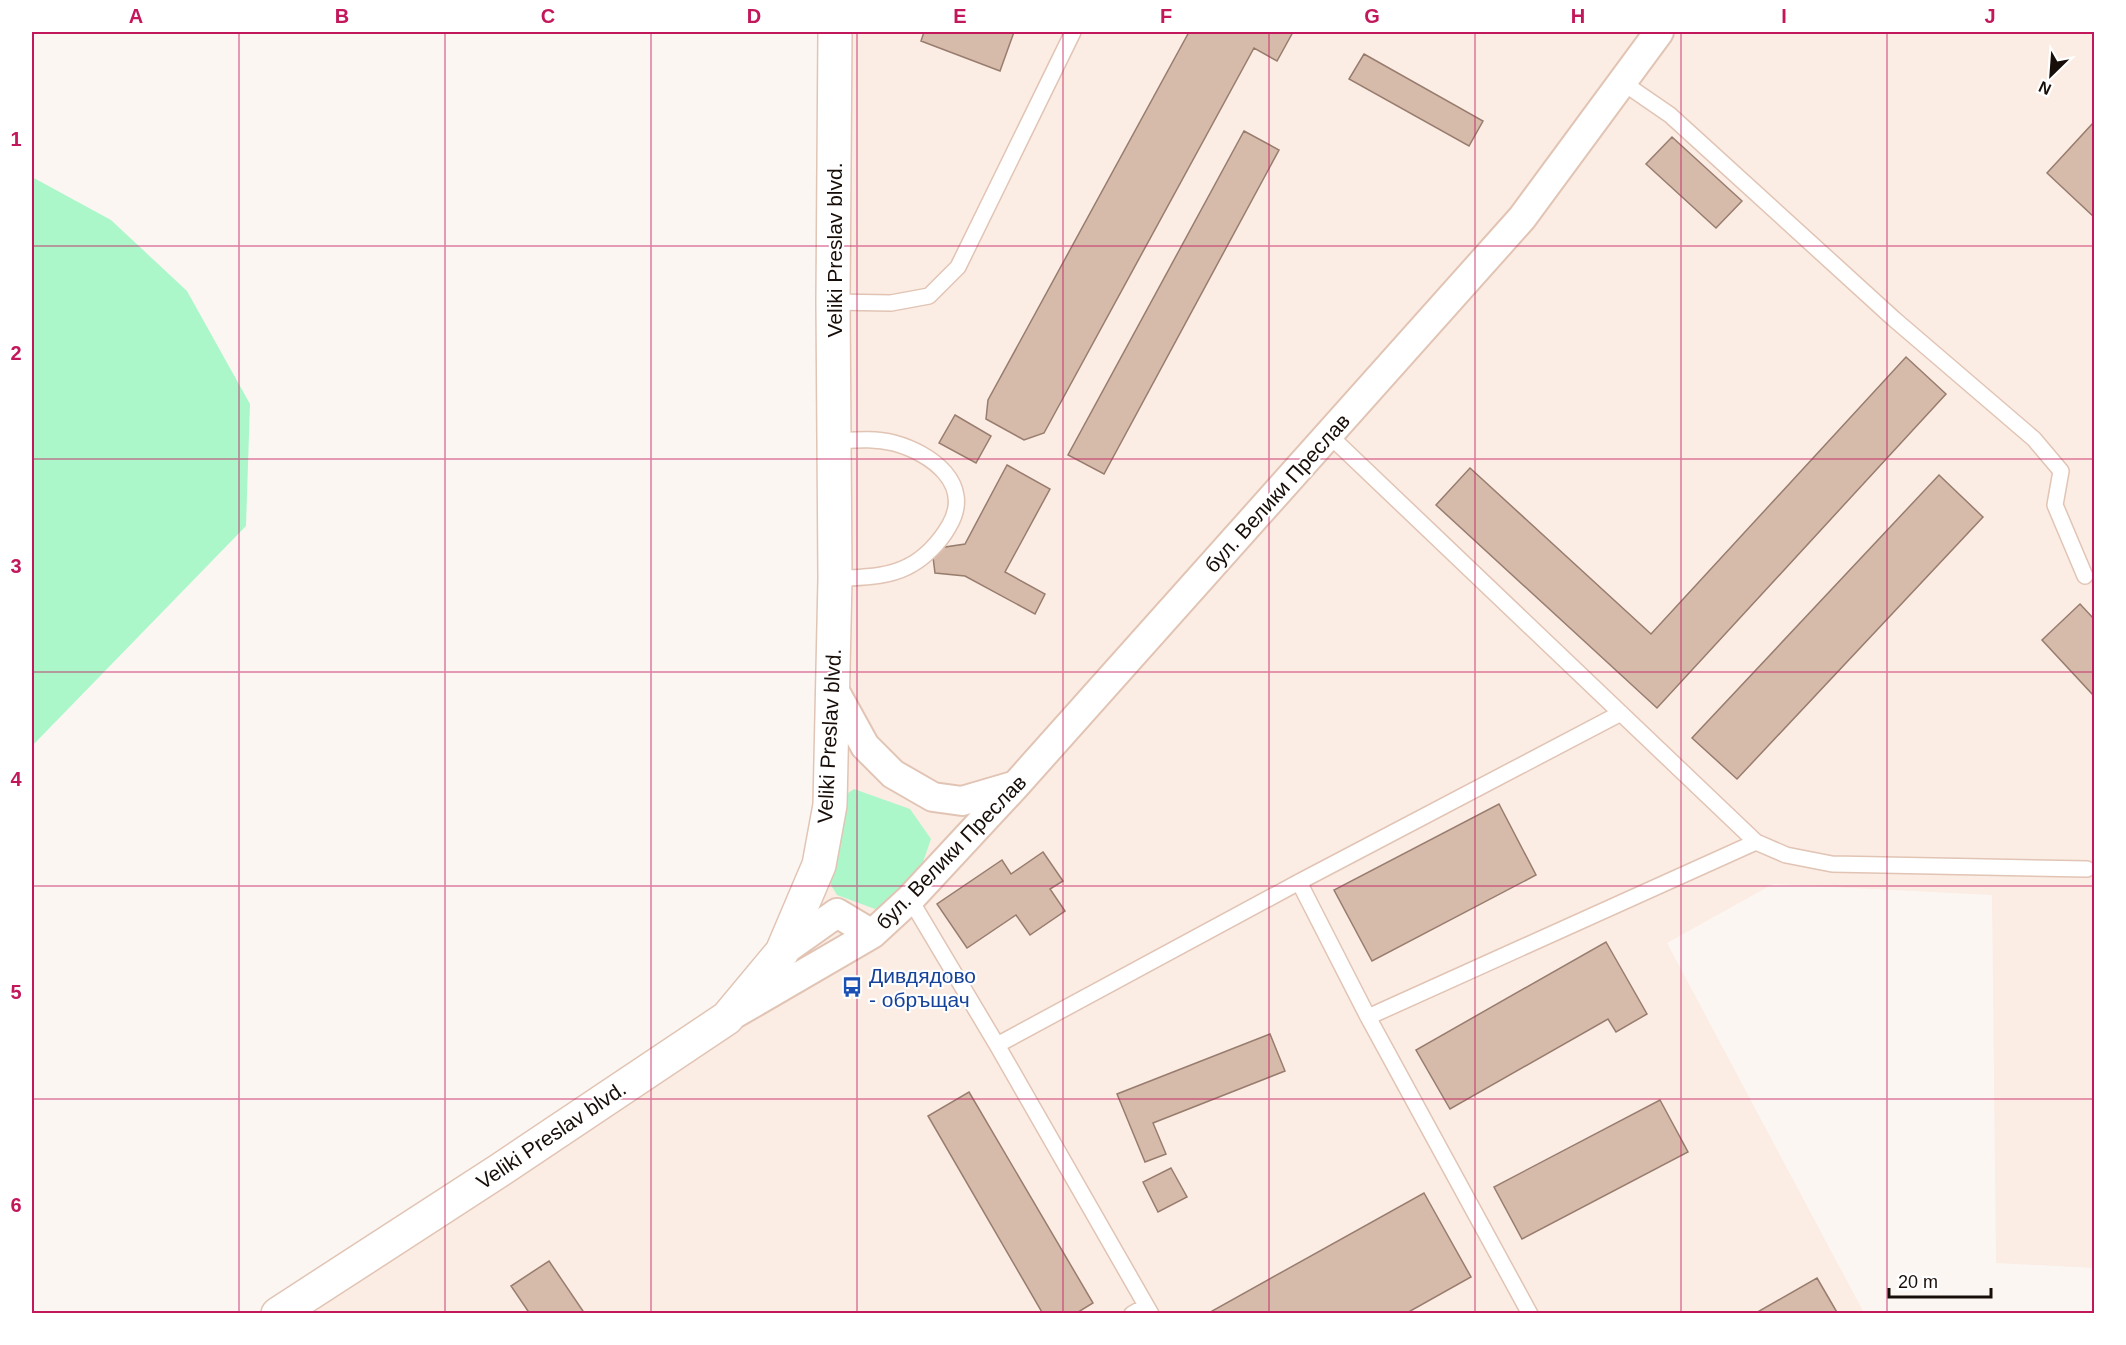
<svg xmlns="http://www.w3.org/2000/svg" width="2126" height="1345" font-family="Arial,sans-serif">
	<style>
		.built { fill: #fbece4 }
		.green { fill: #abf7ca }
		.building { fill: #d6baaa; stroke: #987d6e; stroke-width: 1.5 }
		.lines { fill: none; stroke-linecap: round; stroke-linejoin: round }
		.service-casing { stroke: #e1c4b4; stroke-width: 18 }
		.minor-casing { stroke: #e1c4b4; stroke-width: 32 }
		.secondary-casing { stroke: #e1c4b4; stroke-width: 36 }
		.service { stroke: #fff; stroke-width: 15 }
		.minor { stroke: #fff; stroke-width: 28 }
		.secondary { stroke: #fff; stroke-width: 33 }
		.grid { fill: none; stroke: #c2185b; stroke-width: 1.5; stroke-opacity: 0.55 }
		.labels { text-anchor: middle; dominant-baseline: central; stroke-width: 4.5; stroke-linejoin: round; paint-order: stroke }
		.street-label { font-size: 21px; fill: #180e09; stroke: #fff }
		.transit-label { font-size: 21px; fill: #164399; stroke: #fff; text-anchor: start }
		.neatline { fill: none; stroke: #c2185b; stroke-width: 2 }
		.grid-label { font-size: 20px; text-anchor: middle; font-weight: bold; fill: #c2185b }
	</style>
	<rect width="100%" height="100%" fill="#fcf6f3"/>
	<path class="built" d="M 838,32 L 2094,32 L 2094,1268 L 1996,1263 L 1992,895 L 1773,884 L 1667,943 L 1864,1313 L 278,1314 L 727,1018 L 819,865 Z"/>
	<path class="green" d="M 32,177 L 111,220 L 187,291 L 250,404 L 246,526 L 32,746 Z
		M 854,789 L 910,809 L 931,839 L 910,899 L 875,909 L 837,895 L 819,865 L 830,805 Z"/>
	<path class="building" d="M 924,32 L 1014,32 L 1000,71 L 921,41 Z
		M 1189,32 L 1293,32 L 1277,61 L 1254,48 L 1044,433 L 1024,440 L 986,419 L 988,400 Z
		M 1364,54 L 1483,121 L 1469,146 L 1349,79 Z
		M 2094,122 L 2094,217 L 2047,173 Z
		M 1244,131 L 1279,150 L 1104,474 L 1068,455 Z
		M 1672,137 L 1742,201 L 1716,228 L 1646,164 Z
		M 1906,357 L 1946,394 L 1657,708 L 1436,505 L 1470,468 L 1651,634 Z
		M 955,415 L 991,436 L 976,463 L 939,443 Z
		M 1007,465 L 1050,489 L 1005,572 L 1045,594 L 1035,614 L 965,576 L 935,573 L 932,549 L 965,544 Z
		M 1939,475 L 1983,517 L 1737,779 L 1692,738 Z
		M 2080,604 L 2094,619 L 2094,696 L 2042,640 Z
		M 1499,804 L 1536,875 L 1372,961 L 1334,890 Z
		M 1043,852 L 1063,881 L 1050,889 L 1065,911 L 1030,935 L 1016,915 L 967,948 L 937,904 L 1002,860 L 1011,874 Z
		M 1606,942 L 1647,1014 L 1616,1032 L 1608,1019 L 1450,1109 L 1416,1050 Z
		M 1270,1034 L 1285,1071 L 1153,1123 L 1166,1154 L 1145,1162 L 1117,1094 Z
		M 969,1092 L 1093,1303 L 1075,1314 L 1043,1314 L 928,1116 Z
		M 1660,1100 L 1688,1152 L 1522,1239 L 1494,1187 Z
		M 1171,1168 L 1187,1197 L 1158,1212 L 1143,1182 Z
		M 1424,1193 L 1471,1277 L 1405,1314 L 1213,1314 L 1212,1311 Z
		M 549,1261 L 585,1314 L 530,1314 L 511,1286 Z
		M 1817,1278 L 1838,1314 L 1754,1314 Z"/>
	<g class="lines">
		<g class="service-casing">
			<path id="service" d="M 1622,82 L 1670,115 L 1894,319 L 2034,439 L 2061,471 L 2055,505 L 2085,576
				M 833,302 L 891,303 L 929,296 L 958,267 L 1073,32
				M 1329,435 L 1756,842 L 1786,855 L 1832,864 L 2087,869
				M 835,441 C 855,440 874,438 894,443 C 931,453 974,484 949,526 C 940,542 924,559 907,567 C 885,578 859,577 835,579
				M 1299,882 L 1368,1017 L 1530,1314
				M 910,899 L 997,1045 L 1151,1314
				M 1368,1017 L 1756,842
				M 997,1045 L 1299,882 L 1621,713
				M 1132,1314 L 1146,1306"/>
		</g>
		<g class="minor-casing">
			<path id="minor" d="M 833,688 L 865,746 L 893,774 L 933,797 L 962,801 L 1013,786
				M 872,934 L 910,899 L 1015,786 L 1522,218 L 1659,32
				M 736,1013 L 872,934 L 837,913 L 782,952"/>
		</g>
		<g class="secondary-casing">
			<path id="secondary" d="M 278,1314 L 500,1170 L 727,1018 L 782,952 L 819,865 L 830,805 L 835,579 L 833,302 L 835,32"/>
		</g>
		<use href="#service" class="service"/>
		<use href="#minor" class="minor"/>
		<use href="#secondary" class="secondary"/>
	</g>
	<path class="grid" d="M 239,32 L 239,1314M 445,32 L 445,1314M 651,32 L 651,1314M 857,32 L 857,1314M 1063,32 L 1063,1314M 1269,32 L 1269,1314M 1475,32 L 1475,1314M 1681,32 L 1681,1314M 1887,32 L 1887,1314M 32,246 L 2094,246M 32,459 L 2094,459M 32,672 L 2094,672M 32,886 L 2094,886M 32,1099 L 2094,1099"/>
	<defs>
		<g id="bus-bare" transform="scale(1.62)"><path d="M-5-6H5V4H4V6H2V4H-2V6H-4V4H-5ZM-3.5-4V0h7V-4ZM-3.5 1.2v1.5H-2V1.2ZM2 1.2v1.5H3.5V1.2Z" fill="#1a4fb4" stroke="#fff" stroke-width="2.5" paint-order="stroke"/></g>
	</defs>
	<g fill-rule="evenodd">
		<use href="#bus-bare" x="852" y="987"/>
	</g>
	<g class="labels">
		<g class="street-label">
			<text transform="translate(834 250) rotate(-90)">Veliki Preslav blvd.</text>
			<text transform="translate(1277 493) rotate(-48)">бул. Велики Преслав</text>
			<text transform="translate(829 736) rotate(-87)">Veliki Preslav blvd.</text>
			<text transform="translate(951 852) rotate(-46)">бул. Велики Преслав</text>
			<text transform="translate(551 1135) rotate(-34)">Veliki Preslav blvd.</text>
		</g>
		<g class="transit-label">
			<text x="869" y="975">Дивдядово<tspan x="869" dy="24">- обръщач</tspan></text>
		</g>
	</g>
	<rect width="2126" height="1345" fill="none" stroke="#ffffff" stroke-width="66"/>
	<g transform="translate(2051 75) rotate(205)" stroke="#ffffff" stroke-width="4.5" paint-order="stroke">
	<path d="M0-4.5L10 22L0 15L-10 22Z" fill="#180e09"/>
	<text y="-9" font-size="16" font-weight="bold" text-anchor="middle" fill="#180e09">N</text>
	</g>
	<path d="M1889 1288v9h102v-9" fill="none" stroke="#180e09" stroke-width="3"/>
	<text x="1898" y="1288" font-size="18" fill="#180e09" stroke="#ffffff" stroke-width="4.5" paint-order="stroke">20 m</text>
	<rect x="33" y="33" width="2060" height="1279" class="neatline"/>
	<g class="grid-label">
		<text x="136" y="23">A</text>
		<text x="342" y="23">B</text>
		<text x="548" y="23">C</text>
		<text x="754" y="23">D</text>
		<text x="960" y="23">E</text>
		<text x="1166" y="23">F</text>
		<text x="1372" y="23">G</text>
		<text x="1578" y="23">H</text>
		<text x="1784" y="23">I</text>
		<text x="1990" y="23">J</text>
		<text x="16" y="146">1</text>
		<text x="16" y="360">2</text>
		<text x="16" y="573">3</text>
		<text x="16" y="786">4</text>
		<text x="16" y="999">5</text>
		<text x="16" y="1212">6</text>
	</g>
</svg>
